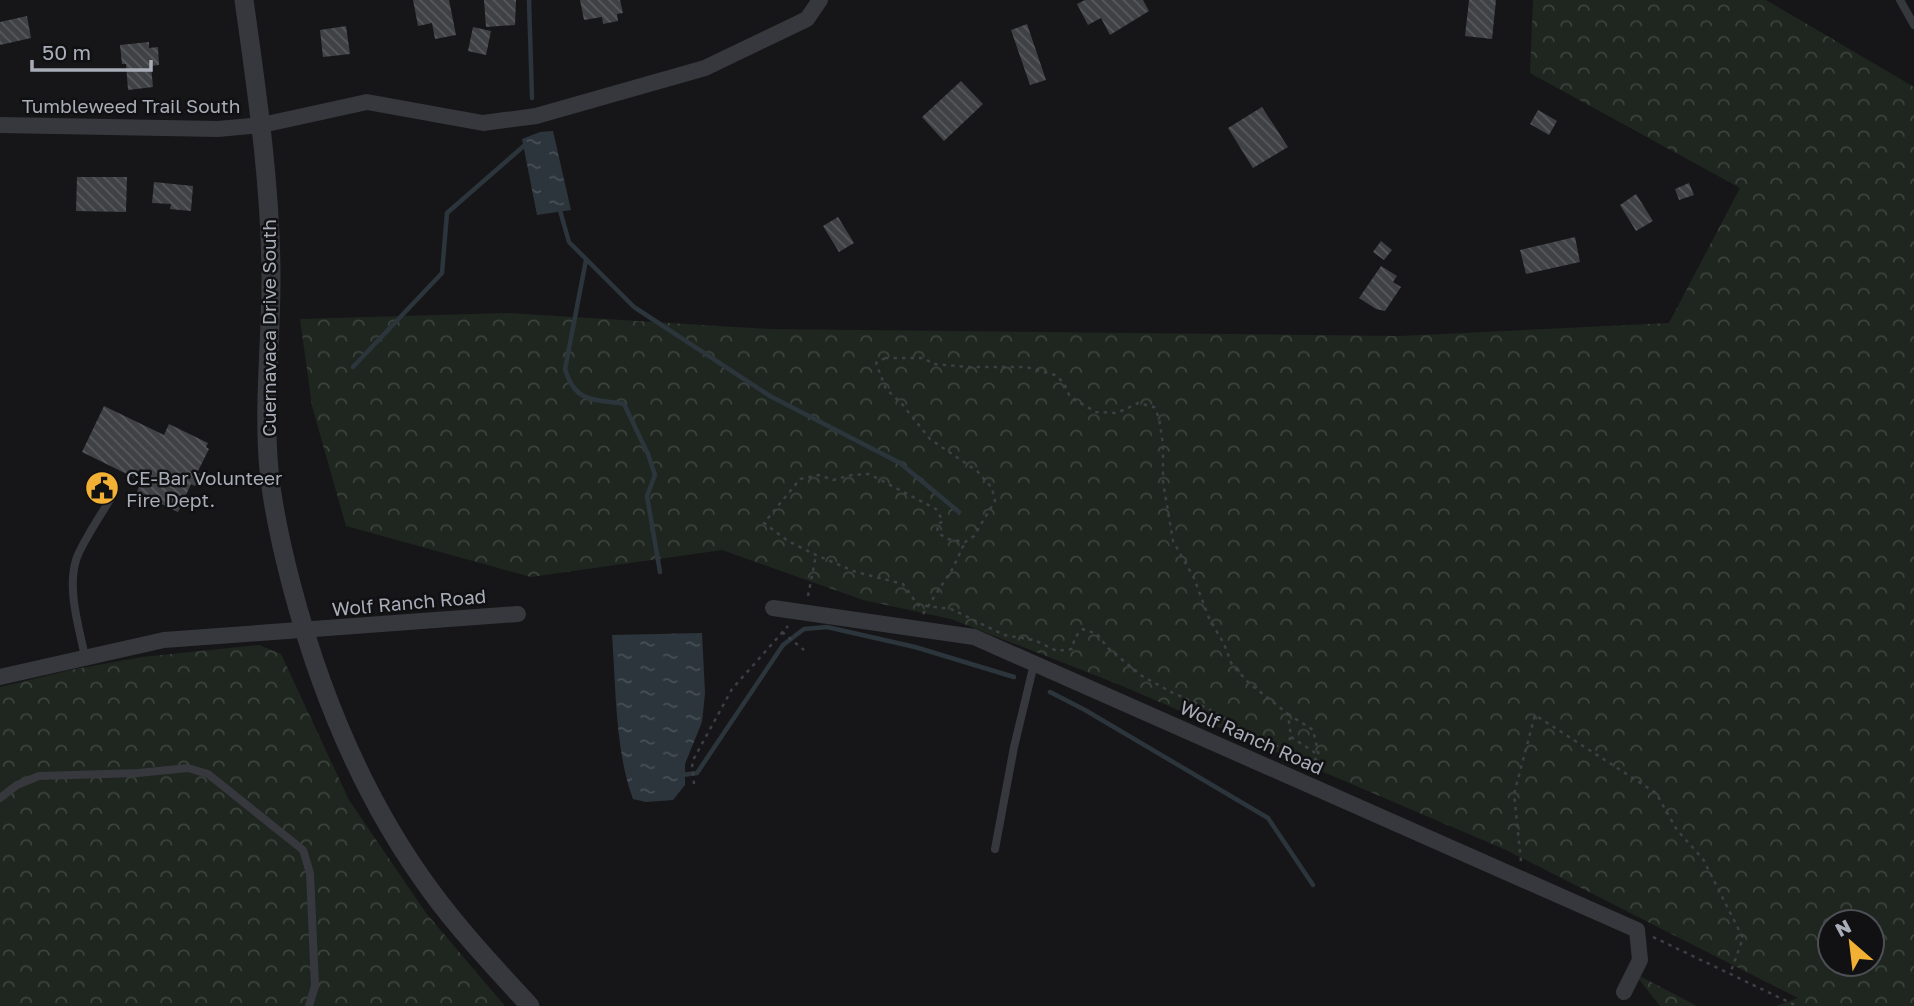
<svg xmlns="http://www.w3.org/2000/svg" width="1914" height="1006" font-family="'Golos Text',sans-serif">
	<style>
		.forest { fill: url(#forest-crowns); fill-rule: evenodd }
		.water { fill: url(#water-ripples) }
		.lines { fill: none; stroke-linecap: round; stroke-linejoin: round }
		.stream { stroke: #2c353c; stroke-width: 4.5 }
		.building { fill: url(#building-back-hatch) }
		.path { stroke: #3d3f44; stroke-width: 2.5; stroke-dasharray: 3.5 5; stroke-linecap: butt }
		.service { stroke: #37383d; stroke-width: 8 }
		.minor { stroke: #37383d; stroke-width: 16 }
		.tertiary { stroke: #37383d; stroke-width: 19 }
		.labels { text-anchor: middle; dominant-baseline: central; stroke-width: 5; stroke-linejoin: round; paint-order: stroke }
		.street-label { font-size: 19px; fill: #a8adb8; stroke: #111113 }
		.poi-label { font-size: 19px; fill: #a8adb8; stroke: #111113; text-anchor: start }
	</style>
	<defs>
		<pattern id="forest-crowns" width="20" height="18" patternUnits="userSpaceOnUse" patternTransform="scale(1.75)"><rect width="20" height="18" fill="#1e261f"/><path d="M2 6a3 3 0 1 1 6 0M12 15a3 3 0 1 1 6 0" fill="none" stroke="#3c433d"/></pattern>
		<pattern id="water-ripples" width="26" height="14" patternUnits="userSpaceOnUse" patternTransform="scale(1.75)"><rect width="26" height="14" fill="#2c353c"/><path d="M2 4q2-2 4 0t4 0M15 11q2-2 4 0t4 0" fill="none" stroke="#485056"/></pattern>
		<pattern id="building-back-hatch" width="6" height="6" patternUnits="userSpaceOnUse" patternTransform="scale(1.75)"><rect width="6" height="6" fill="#404145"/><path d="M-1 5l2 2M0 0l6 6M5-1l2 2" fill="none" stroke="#595a5e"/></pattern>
	</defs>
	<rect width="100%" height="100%" fill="#161618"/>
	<path class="forest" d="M 1533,0 L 1766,0 L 1914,87 L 1914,1006 L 1776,1006 L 1798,998 L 1506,850 L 1115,683 L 951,619 L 863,600 L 722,550 L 531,577 L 346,526 L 312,406 L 300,319 L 506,313 L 770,329 L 1400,336 L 1669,323 L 1740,188 L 1530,73 ZM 1872,922 L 1872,964 L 1830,964 L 1830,922 Z
		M 259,645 L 281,654 L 349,800 L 426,913 L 505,1006 L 0,1006 L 0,687 L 70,670 L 142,657 Z
		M 1634,973 L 1697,1006 L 1660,1006 Z"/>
	<path class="water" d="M 553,131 L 571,210 L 537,215 L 522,139 L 540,132 Z
		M 702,633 L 705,693 L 702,722 L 685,764 L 685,785 L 673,800 L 646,802 L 633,799 C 615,751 616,687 612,635 Z"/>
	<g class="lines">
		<path class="stream" d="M 529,0 L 532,98
			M 559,207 L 569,242 L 634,307 L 770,396 L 900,463 L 959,512
			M 586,260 L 565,369 C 575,403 593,399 624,404 L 648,454 L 655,475 L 647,496 L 660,572
			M 353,367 L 442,273 L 447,213 L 526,144
			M 1050,692 L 1085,710 L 1268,818 L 1313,885
			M 682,775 L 697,773 L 783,645 L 804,629 L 827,627 L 915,647 L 1014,677"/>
	</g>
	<path class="building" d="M 413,0 L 449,0 L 456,35 L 435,39 L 432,23 L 418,26 Z
		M 484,0 L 516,0 L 515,25 L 486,27 Z
		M 580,0 L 620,0 L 623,13 L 617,14 L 618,21 L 603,24 L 602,17 L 584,20 Z
		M 1085,0 L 1143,0 L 1149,11 L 1110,35 L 1101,18 L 1088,25 L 1077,4 Z
		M 1469,0 L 1496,0 L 1492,39 L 1465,36 Z
		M 27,16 L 31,38 L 0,45 L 0,22 Z
		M 1027,24 L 1046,80 L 1030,85 L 1011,30 Z
		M 346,26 L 350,54 L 323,57 L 320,30 Z
		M 473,27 L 491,31 L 486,55 L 468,51 Z
		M 149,42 L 149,48 L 158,47 L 159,65 L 151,66 L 153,87 L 128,90 L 126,64 L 122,64 L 120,45 Z
		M 961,81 L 983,104 L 944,141 L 922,117 Z
		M 1262,107 L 1288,147 L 1253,168 L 1228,128 Z
		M 1538,110 L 1557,121 L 1549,135 L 1530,124 Z
		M 77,177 L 127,177 L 126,212 L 76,211 Z
		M 154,182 L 193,186 L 191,211 L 170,209 L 171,204 L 152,203 Z
		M 1689,183 L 1694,195 L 1679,200 L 1675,189 Z
		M 1636,194 L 1653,221 L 1636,231 L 1620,205 Z
		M 838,217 L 854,243 L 839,252 L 823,226 Z
		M 1575,237 L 1580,262 L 1526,274 L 1520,250 Z
		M 1381,241 L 1392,250 L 1384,260 L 1373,252 Z
		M 1381,266 L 1397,276 L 1393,282 L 1401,287 L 1385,311 L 1376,309 L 1359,298 Z
		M 104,406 L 164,435 L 169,424 L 208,443 L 206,447 L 209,449 L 197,473 L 201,474 L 195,486 L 191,484 L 178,512 L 137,492 L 141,481 L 82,452 Z"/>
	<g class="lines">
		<path class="path" d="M 885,358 L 924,358 L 933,364 L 968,367 L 1026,367 L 1055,375 L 1064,383 L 1070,397 L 1096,412 L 1117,413 L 1138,403 L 1154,407 L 1159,418 L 1163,445 L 1163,482 L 1173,541 L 1194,578 L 1209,618 L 1224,644 L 1232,665 L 1249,683 L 1288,714 L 1291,737 L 1286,745 L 1271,747 L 1207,708 L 1173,693 L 1142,676 L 1108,648 L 1097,634 L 1083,629 L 1075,637 L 1072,649 L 1057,651 L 1034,640 L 1004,635 L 951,609 L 918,605 L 903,584 L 856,572 L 816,555 L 788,541 L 764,523 L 800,479 L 819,475 L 833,480 L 852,475 L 869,474 L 936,509 L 943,521 L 937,525 L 938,533 L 948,539 L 965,542 L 974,536 L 995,501 L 992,488 L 977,471 L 930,439 L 902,404 L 886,389 L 876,363 Z
			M 808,596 L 816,555
			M 923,614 L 953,568 L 965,542
			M 782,632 L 804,650
			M 1288,714 L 1313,730 L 1319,756 L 1306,768
			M 1291,737 L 1317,754
			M 694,784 L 692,762 L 732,689 L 788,626
			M 1521,861 L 1514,794 L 1535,715 L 1656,793 L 1677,830 L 1703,859 L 1743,938 L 1730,974
			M 1653,937 L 1797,1006"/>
		<path class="service" d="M 1900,0 L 1914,25
			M 85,657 C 79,627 67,590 76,560 C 81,544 102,513 111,498
			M 0,798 L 17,785 L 39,776 L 138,773 L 188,768 L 208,774 L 303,850 L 310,873 L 315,986 L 309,1006
			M 995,849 L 1014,747 L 1034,664"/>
		<path class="minor" d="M 0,125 L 218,129 L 262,125 L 367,102 L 483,123 L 536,116 L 705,68 L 807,19 L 820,0
			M 773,608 L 974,637 L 1637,930 L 1640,960 L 1624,992
			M 0,677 L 164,640 L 518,614"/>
		<path class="tertiary" d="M 244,0 C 257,93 271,186 271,280 C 271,344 263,407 269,470 C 273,510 282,549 292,587 C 321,696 364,800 431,891 C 461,932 496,969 530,1006"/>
	</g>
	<defs>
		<g id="civic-disc" transform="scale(1.75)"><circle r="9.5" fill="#f2b134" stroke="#111113"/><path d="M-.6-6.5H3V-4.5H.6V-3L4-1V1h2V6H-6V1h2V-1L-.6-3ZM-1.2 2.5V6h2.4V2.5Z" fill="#111"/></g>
	</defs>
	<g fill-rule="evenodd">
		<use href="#civic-disc" x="102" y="488"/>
	</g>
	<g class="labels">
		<g class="street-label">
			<text x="131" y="105">Tumbleweed Trail South</text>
			<text transform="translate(268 328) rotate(-90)">Cuernavaca Drive South</text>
			<text transform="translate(409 602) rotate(-5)">Wolf Ranch Road</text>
			<text transform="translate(1252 737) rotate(24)">Wolf Ranch Road</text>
		</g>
		<g class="poi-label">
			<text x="126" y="477">CE-Bar Volunteer<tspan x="126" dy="22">Fire Dept.</tspan></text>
		</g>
	</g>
	<g transform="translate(1851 943) rotate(332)"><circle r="33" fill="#111113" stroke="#4d4f55" stroke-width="2"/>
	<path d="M0-5L12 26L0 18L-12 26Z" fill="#f2b134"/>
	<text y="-10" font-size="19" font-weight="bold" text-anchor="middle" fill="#a8adb8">N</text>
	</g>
	<path d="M32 60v10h119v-10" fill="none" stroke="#a8adb8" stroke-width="3.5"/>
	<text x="42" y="60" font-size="21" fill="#a8adb8" stroke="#111113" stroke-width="5" paint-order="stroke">50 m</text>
</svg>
